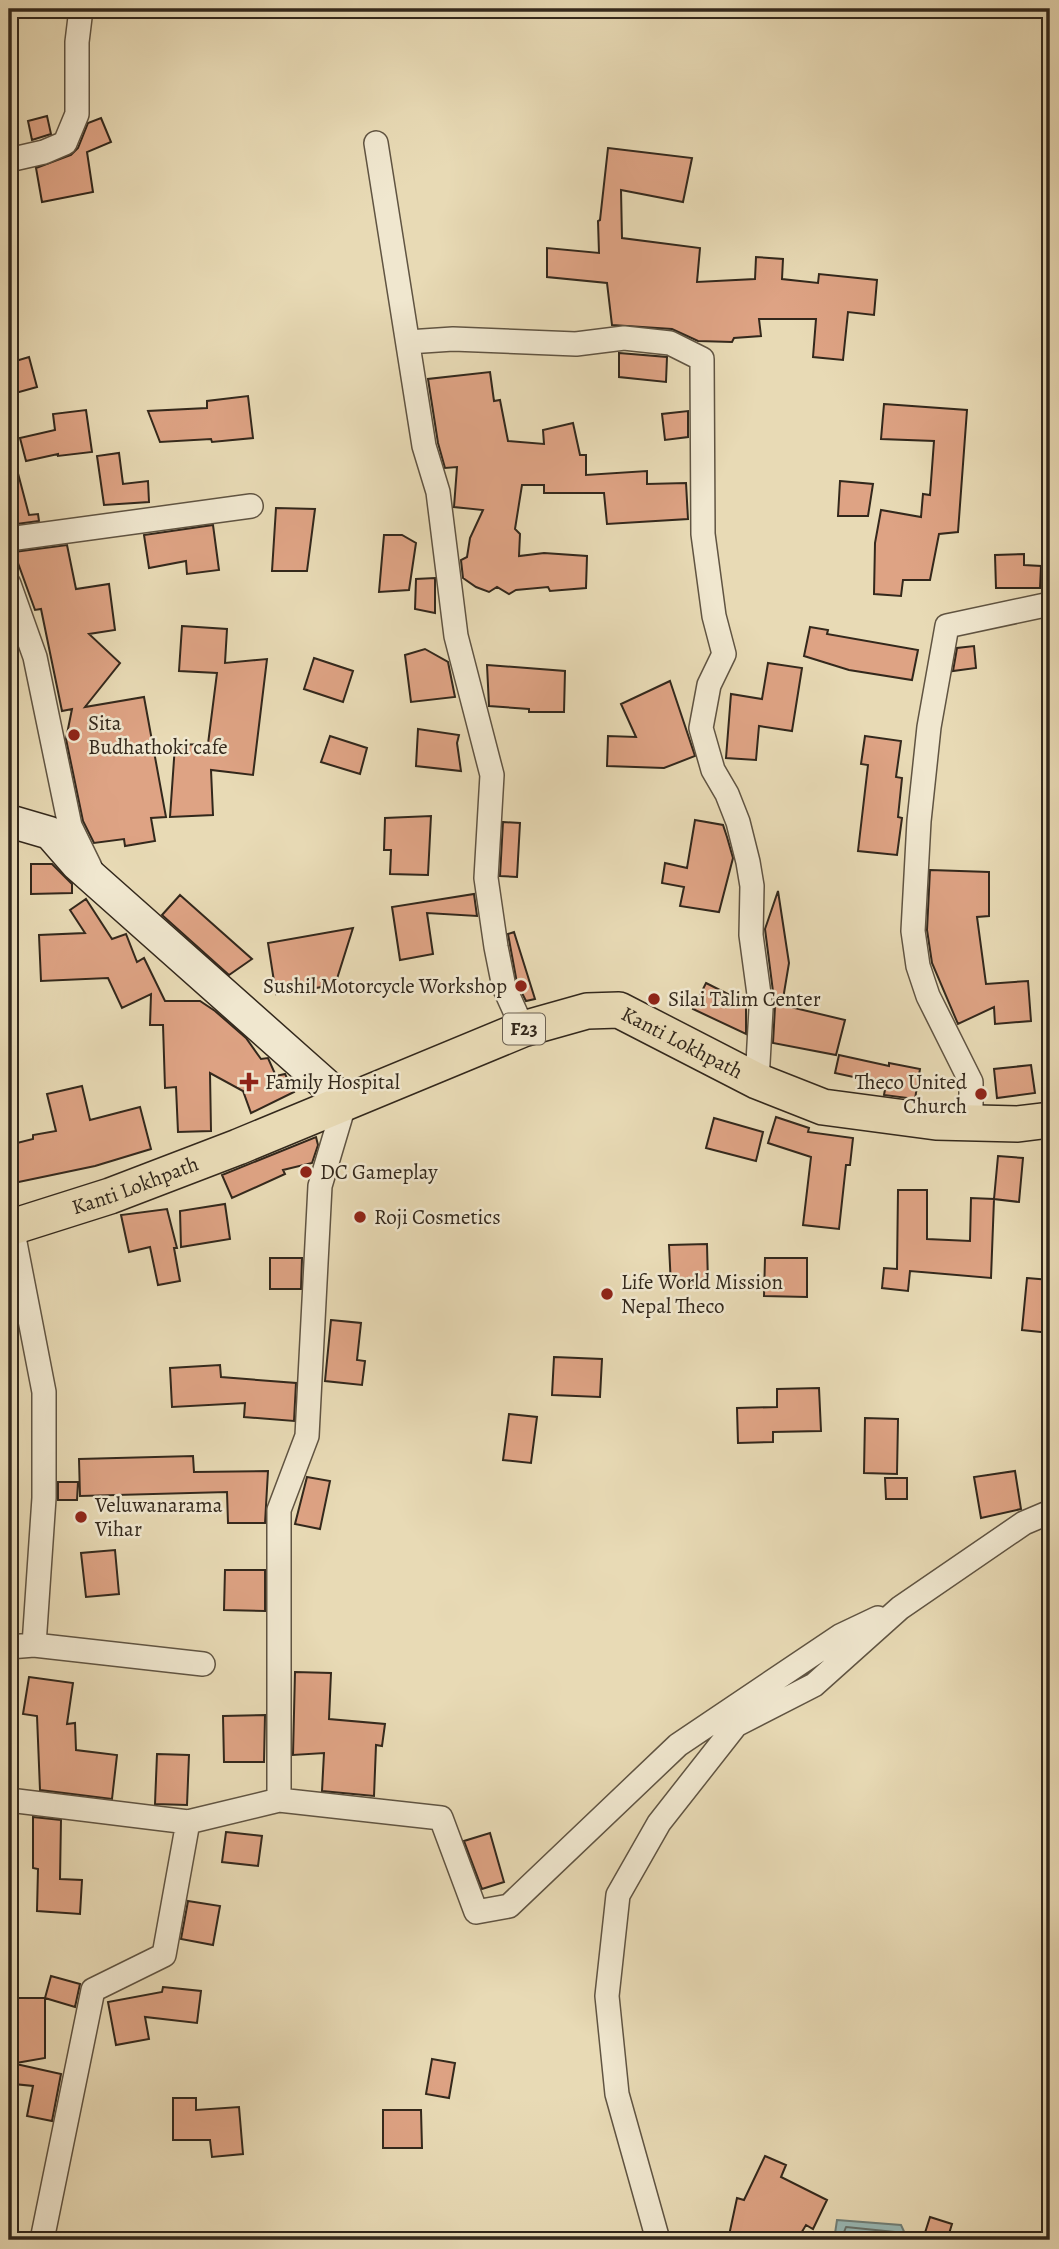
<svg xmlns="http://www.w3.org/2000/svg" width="1059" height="2249" font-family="Alegreya,serif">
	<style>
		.water { fill: #99b9b6; stroke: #707f78; stroke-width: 2 }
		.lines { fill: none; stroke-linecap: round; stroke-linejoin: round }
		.shore { stroke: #667069; stroke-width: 2 }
		.building { fill: #dea384; stroke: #33281c; stroke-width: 2 }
		.street-casing { stroke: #605442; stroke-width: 26 }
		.secondary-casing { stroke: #33281c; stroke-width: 35 }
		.primary-casing { stroke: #33281c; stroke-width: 38 }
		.street { stroke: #f0e7cf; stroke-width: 23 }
		.secondary { stroke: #f0e7cf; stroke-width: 32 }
		.primary { stroke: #e8dab5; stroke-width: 35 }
		.poi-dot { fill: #8f2418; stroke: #f0e7cf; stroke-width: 2.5 }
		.labels { text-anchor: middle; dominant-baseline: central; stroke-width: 5; stroke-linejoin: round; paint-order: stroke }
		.shield { fill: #f0e7cf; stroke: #6c6152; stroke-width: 2 }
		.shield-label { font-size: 19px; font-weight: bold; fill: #33281c }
		.poi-label { font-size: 21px; fill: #33281c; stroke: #f0e7cf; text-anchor: start }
		.street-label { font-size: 21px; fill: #33281c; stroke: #f0e7cf }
	</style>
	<rect width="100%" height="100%" fill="#e8dab5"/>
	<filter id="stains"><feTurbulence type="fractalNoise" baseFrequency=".00286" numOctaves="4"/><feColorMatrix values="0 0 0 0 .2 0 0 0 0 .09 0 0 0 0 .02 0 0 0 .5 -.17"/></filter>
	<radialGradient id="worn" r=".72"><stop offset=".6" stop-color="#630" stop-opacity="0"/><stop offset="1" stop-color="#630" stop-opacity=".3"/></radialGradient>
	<path class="water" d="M 837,2220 L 901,2225 L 908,2240 L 834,2240 Z"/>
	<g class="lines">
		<path class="shore" d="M 841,2240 L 846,2227 L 895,2232 L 901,2240"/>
	</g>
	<path class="building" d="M 47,116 L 51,134 L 32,140 L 28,121 Z
		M 101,118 L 111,142 L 87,152 L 93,192 L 42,202 L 36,168 L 71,155 L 78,148 L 88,123 Z
		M 608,148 L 692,158 L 683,202 L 621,190 L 622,238 L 700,248 L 697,282 L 755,279 L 756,257 L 783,259 L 782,279 L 818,283 L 819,274 L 877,280 L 874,315 L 848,312 L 843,360 L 813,357 L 816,319 L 759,319 L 761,336 L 734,338 L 732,342 L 698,341 L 672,329 L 612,325 L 607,283 L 547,277 L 547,248 L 599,253 L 598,221 L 600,220 Z
		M 619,353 L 667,357 L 666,382 L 619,377 Z
		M 29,357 L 37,387 L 12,394 L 9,363 Z
		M 490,372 L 494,401 L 500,400 L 508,441 L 544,444 L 543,430 L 573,423 L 580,455 L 586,455 L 586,475 L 647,471 L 647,484 L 686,483 L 688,519 L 607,524 L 604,493 L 544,493 L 544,485 L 522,485 L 515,529 L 520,534 L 519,556 L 544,553 L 587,556 L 586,588 L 550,591 L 548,587 L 516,590 L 509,594 L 497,587 L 489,592 L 476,587 L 463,578 L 461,560 L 467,557 L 470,538 L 483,510 L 454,507 L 457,467 L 445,468 L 438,443 L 428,379 Z
		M 248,396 L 253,438 L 212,442 L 211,439 L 160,442 L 148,411 L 207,408 L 207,401 Z
		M 884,404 L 967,410 L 958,532 L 939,534 L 930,580 L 903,580 L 901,596 L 874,594 L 875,543 L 881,510 L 921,517 L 923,494 L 930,495 L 934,441 L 881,439 Z
		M 86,410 L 92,452 L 58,456 L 58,454 L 26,461 L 20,438 L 55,430 L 53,414 Z
		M 688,411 L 688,437 L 665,440 L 662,414 Z
		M 119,453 L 123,484 L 148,481 L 149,502 L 104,505 L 97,456 Z
		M 15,462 L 29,515 L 38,514 L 39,521 L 9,525 L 9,463 Z
		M 840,481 L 873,484 L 868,516 L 838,516 Z
		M 276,508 L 315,509 L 307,571 L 272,571 Z
		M 213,525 L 219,570 L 187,574 L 186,561 L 149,568 L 144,535 Z
		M 384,535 L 402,535 L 416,543 L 409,590 L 379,592 Z
		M 67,545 L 76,589 L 109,584 L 115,630 L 89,634 L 120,663 L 85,707 L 144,697 L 166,817 L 151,818 L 155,841 L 125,846 L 124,839 L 94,843 L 83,821 L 66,739 L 72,709 L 62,711 L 41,609 L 35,610 L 14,552 Z
		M 1024,554 L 1024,565 L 1041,566 L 1040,588 L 996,588 L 995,555 Z
		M 435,578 L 435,613 L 415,609 L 416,579 Z
		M 182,626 L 227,629 L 225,663 L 267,659 L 253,775 L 211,770 L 213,815 L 170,817 L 175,745 L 208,744 L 217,673 L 179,671 Z
		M 810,627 L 828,630 L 827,634 L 918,650 L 912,680 L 849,670 L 804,656 Z
		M 974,646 L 976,668 L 953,671 L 957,648 Z
		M 425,649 L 448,662 L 455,697 L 411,702 L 405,655 Z
		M 314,658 L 353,671 L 343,702 L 304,689 Z
		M 768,663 L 802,668 L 792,731 L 759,726 L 756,760 L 726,758 L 731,694 L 762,699 Z
		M 487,665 L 565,671 L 564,712 L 529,712 L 529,709 L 489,706 Z
		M 670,681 L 695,756 L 664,768 L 607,766 L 608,736 L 636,737 L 621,704 Z
		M 418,729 L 459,735 L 457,743 L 461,771 L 416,766 Z
		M 330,736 L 367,748 L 360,774 L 321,762 Z
		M 865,736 L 901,741 L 896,777 L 902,778 L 898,817 L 902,818 L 897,855 L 858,851 L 868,765 L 861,764 Z
		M 431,816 L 428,875 L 390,874 L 391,850 L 384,850 L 385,818 Z
		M 695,820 L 723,825 L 727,837 L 733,858 L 719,912 L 680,906 L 684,887 L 662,883 L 665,863 L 687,868 Z
		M 503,822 L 520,823 L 517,877 L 500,876 Z
		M 31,864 L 52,864 L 72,884 L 72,893 L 31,894 Z
		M 930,870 L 989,872 L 989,916 L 977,917 L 986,984 L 1028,981 L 1031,1021 L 995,1024 L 994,1007 L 958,1024 L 932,963 L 927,930 Z
		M 778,891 L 789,963 L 782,1005 L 845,1020 L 836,1055 L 773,1043 L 775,1007 L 765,929 Z
		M 474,894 L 477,916 L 427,913 L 433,954 L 400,960 L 392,907 Z
		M 180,895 L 252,959 L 229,975 L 162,915 Z
		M 86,899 L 112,939 L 126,934 L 137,962 L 144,958 L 165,1001 L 200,1001 L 215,1011 L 246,1038 L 261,1059 L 268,1058 L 276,1076 L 285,1074 L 294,1092 L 251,1113 L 243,1091 L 210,1073 L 211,1131 L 178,1132 L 176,1087 L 165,1088 L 163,1025 L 150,1025 L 151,994 L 122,1008 L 108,978 L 41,981 L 39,935 L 85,933 L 70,910 Z
		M 353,928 L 335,985 L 276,994 L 268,943 Z
		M 514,932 L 535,999 L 526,1001 L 517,983 L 510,945 L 508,934 Z
		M 706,983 L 746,1003 L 746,1034 L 693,1009 Z
		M 839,1055 L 889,1066 L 889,1063 L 920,1069 L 915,1099 L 884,1095 L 886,1084 L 835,1073 Z
		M 1031,1065 L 1035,1093 L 997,1098 L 994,1069 Z
		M 82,1086 L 90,1120 L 140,1107 L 151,1149 L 95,1166 L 9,1184 L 9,1145 L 33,1139 L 33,1135 L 56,1131 L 47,1094 Z
		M 776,1117 L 809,1128 L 808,1132 L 853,1138 L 850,1165 L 846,1165 L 839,1229 L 803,1225 L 811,1157 L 768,1143 Z
		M 714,1118 L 763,1132 L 756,1161 L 706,1148 Z
		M 316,1137 L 318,1145 L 312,1163 L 283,1170 L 285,1174 L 232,1198 L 222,1175 Z
		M 998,1156 L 1023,1158 L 1019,1202 L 994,1199 Z
		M 898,1190 L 927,1190 L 927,1239 L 970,1241 L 971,1198 L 994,1199 L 991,1278 L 910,1271 L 908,1291 L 882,1288 L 884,1268 L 897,1269 Z
		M 225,1204 L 230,1239 L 181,1247 L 180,1211 Z
		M 167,1209 L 177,1248 L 174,1248 L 180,1281 L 158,1285 L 150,1247 L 129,1252 L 121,1215 Z
		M 707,1244 L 708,1284 L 671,1286 L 669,1245 Z
		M 270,1258 L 302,1258 L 301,1289 L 270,1289 Z
		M 765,1258 L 807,1258 L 807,1297 L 764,1296 Z
		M 1027,1278 L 1050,1280 L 1050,1333 L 1022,1330 Z
		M 331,1320 L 361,1323 L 357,1360 L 365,1361 L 362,1385 L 325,1381 Z
		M 554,1357 L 602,1359 L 600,1397 L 552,1395 Z
		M 220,1365 L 221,1377 L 296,1383 L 294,1421 L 244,1417 L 245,1403 L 172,1407 L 170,1368 Z
		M 819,1388 L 821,1431 L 773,1432 L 773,1442 L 738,1443 L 737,1408 L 777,1407 L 777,1389 Z
		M 509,1414 L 537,1417 L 531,1463 L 503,1460 Z
		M 865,1418 L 898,1419 L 897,1474 L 864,1473 Z
		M 193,1456 L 194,1472 L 268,1471 L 265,1523 L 228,1523 L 227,1492 L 80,1496 L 79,1459 Z
		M 1015,1471 L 1021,1509 L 981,1518 L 974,1477 Z
		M 307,1477 L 330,1481 L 320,1529 L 295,1524 Z
		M 885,1478 L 907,1478 L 907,1499 L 886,1499 Z
		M 58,1482 L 78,1482 L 77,1500 L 58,1500 Z
		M 115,1550 L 119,1594 L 86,1597 L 81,1553 Z
		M 225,1570 L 265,1570 L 265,1611 L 224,1610 Z
		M 295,1672 L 331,1673 L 329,1719 L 385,1724 L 382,1746 L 376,1745 L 374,1796 L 322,1791 L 324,1753 L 293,1755 Z
		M 29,1677 L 73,1683 L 67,1724 L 75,1723 L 76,1750 L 117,1755 L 112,1799 L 40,1790 L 37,1716 L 23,1714 Z
		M 265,1715 L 264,1762 L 224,1762 L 223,1716 Z
		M 157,1754 L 189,1755 L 187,1805 L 155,1804 Z
		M 33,1817 L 61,1820 L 60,1879 L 82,1880 L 80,1914 L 37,1911 L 38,1869 L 33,1868 Z
		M 226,1832 L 262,1836 L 258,1866 L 222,1862 Z
		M 490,1833 L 504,1882 L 482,1889 L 464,1841 Z
		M 188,1901 L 220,1906 L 213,1945 L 181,1939 Z
		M 51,1976 L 80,1984 L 75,2007 L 45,1998 Z
		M 163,1987 L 201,1991 L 197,2023 L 145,2017 L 149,2039 L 116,2045 L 108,2002 L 162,1992 Z
		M 15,1998 L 45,1998 L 45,2058 L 16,2063 L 18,2023 L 15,2023 Z
		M 432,2059 L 455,2063 L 449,2098 L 426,2094 Z
		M 16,2064 L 61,2074 L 52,2121 L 27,2116 L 33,2086 L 14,2084 Z
		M 173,2098 L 196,2098 L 196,2110 L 239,2107 L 243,2154 L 212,2157 L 210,2140 L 173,2140 Z
		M 383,2110 L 421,2110 L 422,2148 L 383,2148 Z
		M 765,2156 L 786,2165 L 781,2177 L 827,2200 L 813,2229 L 806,2225 L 797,2240 L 728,2240 L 737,2198 L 744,2200 Z
		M 930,2217 L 952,2224 L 947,2240 L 924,2236 Z"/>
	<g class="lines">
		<g class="street-casing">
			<path id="street" d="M 376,143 L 424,446 L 438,492 L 456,636 L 492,775 L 486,878 L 496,947 L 504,987 L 523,1029
				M 9,160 L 44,152 L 65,143 L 77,114 L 77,42 L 81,9
				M 408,342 L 453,339 L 576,344 L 624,338 L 670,343 L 702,359 L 703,534 L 714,616 L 724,654 L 709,685 L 701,728 L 713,770 L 727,794 L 738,822 L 748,862 L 752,886 L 751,935 L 761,1009 L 757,1081
				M 9,539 L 251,506
				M 9,584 L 35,657 L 70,826 L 90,867
				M 971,1123 L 971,1082 L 928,996 L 918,966 L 913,931 L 919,821 L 929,727 L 947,626 L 1050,604
				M 34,1645 L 203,1664
				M 9,1647 L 34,1645 L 44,1498 L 44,1392 L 12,1227
				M 9,1800 L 188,1822 L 279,1800 L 279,1510 L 307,1436 L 320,1186 L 345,1102
				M 279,1800 L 441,1818 L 476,1912 L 509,1906 L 678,1745 L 840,1636 L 878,1618
				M 42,2240 L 93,1990 L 164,1955 L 188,1822
				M 658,2240 L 617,2094 L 607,1996 L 618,1895 L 659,1823 L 736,1725 L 814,1685 L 900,1608 L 1024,1523 L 1050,1512"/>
		</g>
		<g class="secondary-casing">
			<path id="secondary" d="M 9,821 L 50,833 L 77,864 L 345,1102"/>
		</g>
		<g class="primary-casing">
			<g id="primary">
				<path id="s1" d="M 9,1228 L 110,1196 L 238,1147 L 523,1029 L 587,1011 L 619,1010 L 757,1081 L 823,1107 L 936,1122 L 1018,1124 L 1050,1120"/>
			</g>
		</g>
		<use href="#street" class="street"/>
		<use href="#secondary" class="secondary"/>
		<use href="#primary" class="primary"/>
	</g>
	<g class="poi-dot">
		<circle cx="74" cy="735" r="7"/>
		<circle cx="521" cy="986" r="7"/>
		<circle cx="654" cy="999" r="7"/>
		<path d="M245.5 1071.5h7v7h7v7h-7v7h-7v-7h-7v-7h7z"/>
		<circle cx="981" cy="1094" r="7"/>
		<circle cx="306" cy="1172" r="7"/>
		<circle cx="360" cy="1217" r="7"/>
		<circle cx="607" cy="1294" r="7"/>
		<circle cx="81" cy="1517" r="7"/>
	</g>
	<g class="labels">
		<rect class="shield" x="503" y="1013.5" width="42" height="31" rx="5"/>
		<g class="shield-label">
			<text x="524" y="1029">F23</text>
		</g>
		<g class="poi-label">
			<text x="88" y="723">Sita<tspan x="88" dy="24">Budhathoki cafe</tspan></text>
			<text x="507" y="986" text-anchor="end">Sushil Motorcycle Workshop</text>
			<text x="668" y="999">Silai Talim Center</text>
			<text x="265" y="1082">Family Hospital</text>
			<text x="967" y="1082" text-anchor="end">Theco United<tspan x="967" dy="24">Church</tspan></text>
			<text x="320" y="1172">DC Gameplay</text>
			<text x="374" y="1217">Roji Cosmetics</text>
			<text x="621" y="1282">Life World Mission<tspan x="621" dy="24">Nepal Theco</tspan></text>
			<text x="95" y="1505">Veluwanarama<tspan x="95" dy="24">Vihar</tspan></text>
		</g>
		<g class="street-label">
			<text stroke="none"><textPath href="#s1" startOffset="721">Kanti Lokhpath</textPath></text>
			<text stroke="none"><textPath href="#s1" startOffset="133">Kanti Lokhpath</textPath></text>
		</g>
	</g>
	<rect width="1059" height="2249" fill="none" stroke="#e8dab5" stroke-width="35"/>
	<rect x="10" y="10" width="1038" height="2228" fill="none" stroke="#33281c" stroke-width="3.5"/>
	<rect x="18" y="18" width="1024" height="2214" fill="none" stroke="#33281c" stroke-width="2"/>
	<rect width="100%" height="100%" filter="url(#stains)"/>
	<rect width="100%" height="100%" fill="url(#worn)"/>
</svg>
